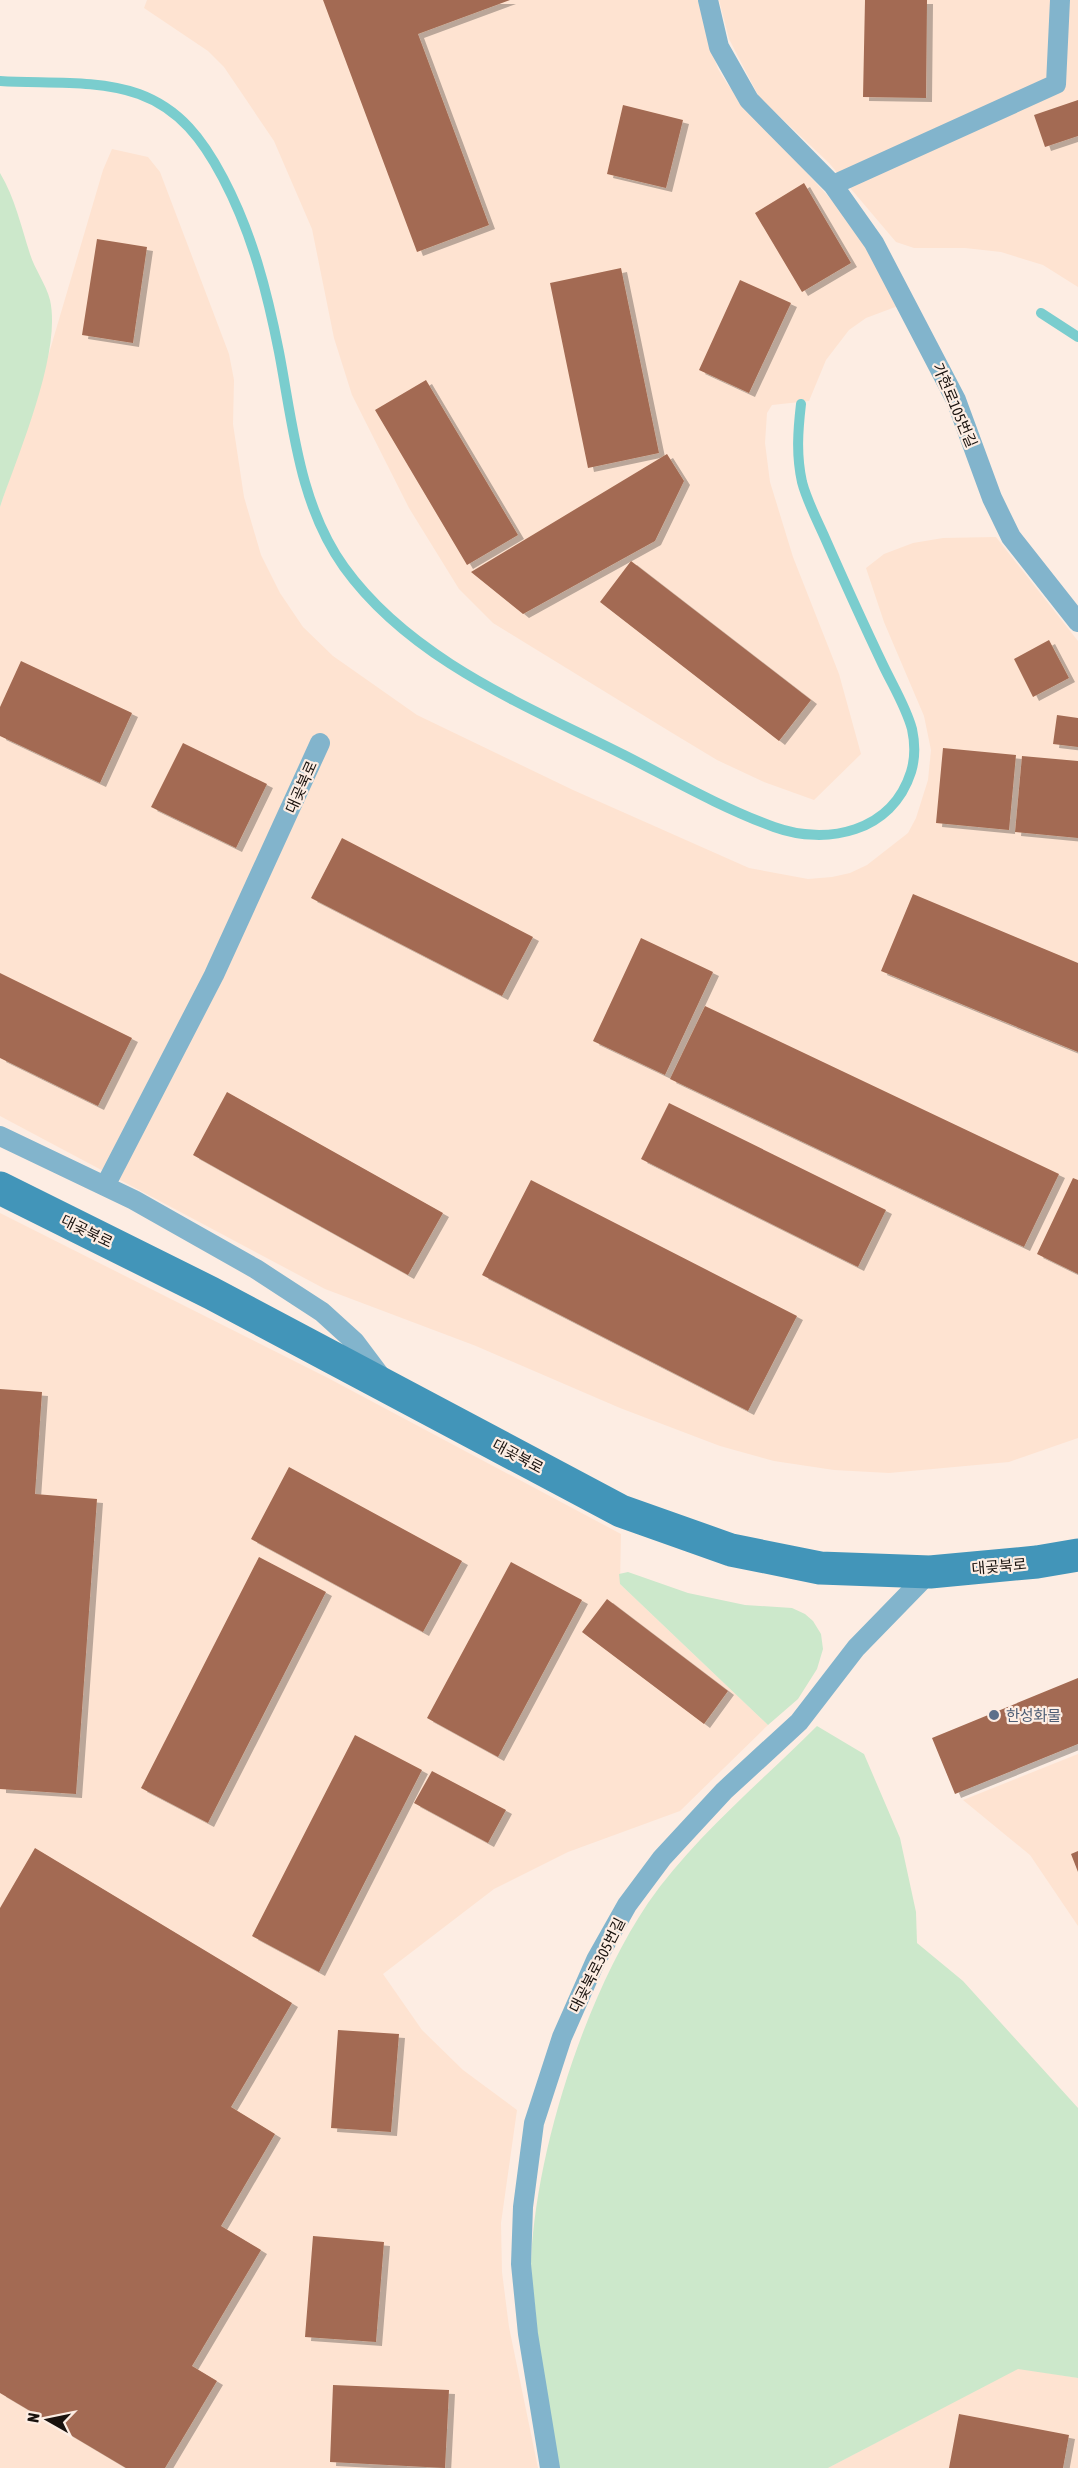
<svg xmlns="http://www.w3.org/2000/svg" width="1078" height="2468" font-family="'Asap Condensed','Noto Sans KR',sans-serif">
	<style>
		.built { fill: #fee3d1 }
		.green { fill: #cce8cb }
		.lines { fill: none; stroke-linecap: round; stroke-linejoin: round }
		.stream { stroke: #7acdce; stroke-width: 10 }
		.building { fill: #a36b52; filter: url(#shadow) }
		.lane { stroke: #82b4cc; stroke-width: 20 }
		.secondary { stroke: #4295b9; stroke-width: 33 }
		.service-dot { fill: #5c6f8a; stroke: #fdede3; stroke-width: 2 }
		.labels { text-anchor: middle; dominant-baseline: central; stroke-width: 4.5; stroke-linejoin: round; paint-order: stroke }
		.street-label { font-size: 15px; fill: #19120e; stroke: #fdede3 }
		.service-label { font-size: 15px; fill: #4e5e75; stroke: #fdede3; text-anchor: start }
	</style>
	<defs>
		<filter id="shadow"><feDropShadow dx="6" dy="4" stdDeviation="0" flood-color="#0004"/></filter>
	</defs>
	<rect width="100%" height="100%" fill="#fdede3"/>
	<path class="built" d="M 147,0 L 699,0 L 710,46 L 718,69 L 728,85 L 836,205 L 882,271 L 898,306 L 866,318 L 849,330 L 826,360 L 809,401 L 772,405 L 767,413 L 765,443 L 770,482 L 793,557 L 839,674 L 861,754 L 814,800 L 764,782 L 717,760 L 669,731 L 493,623 L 459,589 L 409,508 L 352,395 L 334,338 L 312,229 L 274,141 L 224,67 L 208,51 L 144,8 Z
		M 719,0 L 1078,0 L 1078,287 L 1043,265 L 1001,252 L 965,248 L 914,248 L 896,242 L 829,163 L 759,97 L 729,39 Z
		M 112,149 L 148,157 L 160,172 L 229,354 L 234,380 L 233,424 L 244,497 L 261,555 L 280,593 L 303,627 L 333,656 L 417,715 L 573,790 L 749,868 L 808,879 L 832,877 L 850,873 L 867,865 L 908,833 L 916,818 L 928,780 L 931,750 L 924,716 L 884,622 L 866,568 L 884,554 L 913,543 L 943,538 L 996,537 L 1078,641 L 1078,1438 L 1009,1462 L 889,1473 L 834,1470 L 774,1461 L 720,1446 L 620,1408 L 476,1346 L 325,1289 L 0,1116 L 0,507 L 32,411 L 103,170 Z
		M 0,1213 L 328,1378 L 621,1534 L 620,1584 L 768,1725 L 680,1811 L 568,1852 L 494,1889 L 383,1974 L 422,2030 L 463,2070 L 517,2110 L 501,2223 L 502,2272 L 509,2327 L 538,2468 L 0,2468 Z
		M 1078,1754 L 1078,1926 L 1030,1855 L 963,1800 Z
		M 1018,2368 L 1078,2378 L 1078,2468 L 828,2468 Z"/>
	<path class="green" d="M 0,173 C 15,198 21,226 30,254 C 35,270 46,284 50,300 C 62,353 18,454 0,507 Z
		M 628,1572 L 688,1593 L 745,1605 L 792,1608 L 805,1614 L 813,1621 L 821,1634 L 823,1649 L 817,1669 L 798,1699 L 768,1725 L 620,1584 L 619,1574 Z
		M 817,1726 L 864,1754 L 900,1838 L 916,1912 L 917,1943 L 963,1981 L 1078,2108 L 1078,2378 L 1018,2369 L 828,2468 L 559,2468 C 549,2414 539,2362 535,2307 C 533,2292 531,2276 531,2262 C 536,2149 585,1997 648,1903 C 694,1837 760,1783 817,1726 Z"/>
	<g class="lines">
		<path class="stream" d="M 0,81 C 45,84 96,79 139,94 C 180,109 203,140 223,178 C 252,233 267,291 279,352 C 293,425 299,504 344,567 C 411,660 525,705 624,755 C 673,780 722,808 774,827 C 827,846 892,832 911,772 C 915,759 915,743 912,729 C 906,707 893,686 883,665 C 863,623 844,581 825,538 C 817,520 807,501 802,482 C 796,455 798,430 801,404
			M 1041,313 L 1078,337"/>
	</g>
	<path class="building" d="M 323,0 L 510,0 L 418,34 L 489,225 L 417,252 Z
		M 865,0 L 927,0 L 926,98 L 863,97 Z
		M 1078,100 L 1078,136 L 1045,147 L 1034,115 Z
		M 623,105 L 683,120 L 666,188 L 607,174 Z
		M 804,183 L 851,263 L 802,292 L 755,213 Z
		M 97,239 L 147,247 L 133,343 L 82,335 Z
		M 621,268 L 659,453 L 588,468 L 550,283 Z
		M 740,280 L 791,303 L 749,393 L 699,370 Z
		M 426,380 L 518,535 L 467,565 L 375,410 Z
		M 667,454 L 684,481 L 655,541 L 523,614 L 471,572 Z
		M 631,561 L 811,700 L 779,741 L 600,602 Z
		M 1049,640 L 1069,678 L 1033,697 L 1014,659 Z
		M 21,661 L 132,713 L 100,783 L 0,736 L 0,707 Z
		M 1057,715 L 1078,718 L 1078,747 L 1053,744 Z
		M 183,743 L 267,784 L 236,848 L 151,807 Z
		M 943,748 L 1016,755 L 1009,830 L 936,823 Z
		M 1022,756 L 1078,761 L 1078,838 L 1015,832 Z
		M 342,838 L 533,937 L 502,996 L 311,898 Z
		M 913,894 L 1078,963 L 1078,1052 L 881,971 Z
		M 641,938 L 713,972 L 665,1075 L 593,1041 Z
		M 0,973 L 132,1038 L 98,1106 L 0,1058 Z
		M 705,1006 L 1059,1174 L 1024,1247 L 670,1079 Z
		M 227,1092 L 443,1213 L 408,1275 L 193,1155 Z
		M 669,1103 L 886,1210 L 858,1267 L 641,1159 Z
		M 1073,1178 L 1078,1180 L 1078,1274 L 1037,1254 Z
		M 531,1180 L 797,1316 L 748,1411 L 482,1275 Z
		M 0,1389 L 42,1392 L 35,1494 L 97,1499 L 76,1794 L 0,1789 Z
		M 289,1467 L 462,1561 L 423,1632 L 251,1539 Z
		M 259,1557 L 326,1592 L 208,1823 L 141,1788 Z
		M 511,1562 L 582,1600 L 498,1757 L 427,1718 Z
		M 607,1599 L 728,1691 L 704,1724 L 582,1632 Z
		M 1078,1678 L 1078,1744 L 955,1794 L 932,1738 Z
		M 355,1735 L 422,1770 L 319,1972 L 252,1936 Z
		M 432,1771 L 506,1810 L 488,1843 L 414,1803 Z
		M 35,1848 L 292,2003 L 231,2107 L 275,2134 L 221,2226 L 261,2250 L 192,2366 L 217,2381 L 165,2468 L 126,2468 L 0,2393 L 0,1908 Z
		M 1078,1851 L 1078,1872 L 1071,1854 Z
		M 338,2030 L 399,2034 L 391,2132 L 331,2128 Z
		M 313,2236 L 384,2242 L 376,2342 L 305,2337 Z
		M 333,2385 L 449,2390 L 445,2468 L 330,2462 Z
		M 959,2414 L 1069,2435 L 1063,2468 L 949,2468 Z"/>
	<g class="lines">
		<path class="lane" d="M 708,0 L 719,47 L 749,100 L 833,185 L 874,243 L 956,400 L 992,498 L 1011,537 L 1078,622
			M 833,185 L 1056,84 L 1060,0
			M 0,1136 L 134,1200 L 256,1269 L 322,1312 L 355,1342 L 382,1378
			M 105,1186 L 214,975 L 320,743
			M 550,2468 L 528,2334 L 521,2264 L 523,2207 L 534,2123 L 562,2037 L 596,1960 L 627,1905 L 662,1858 L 724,1791 L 799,1722 L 856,1648 L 930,1572"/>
		<path class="secondary" d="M 0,1188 L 211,1293 L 621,1511 L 731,1550 L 820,1568 L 930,1572 L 1037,1562 L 1078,1555"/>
	</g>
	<circle class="service-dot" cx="994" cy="1715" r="6"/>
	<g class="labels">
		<g class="street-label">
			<text transform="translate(955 405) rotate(67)">가현로105번길</text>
			<text transform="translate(301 787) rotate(-66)">대곶북로</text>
			<text transform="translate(87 1231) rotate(26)">대곶북로</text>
			<text transform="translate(518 1456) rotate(28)">대곶북로</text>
			<text transform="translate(999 1566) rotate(-5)">대곶북로</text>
			<text transform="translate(597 1965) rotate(-63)">대곶북로305번길</text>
		</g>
		<g class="service-label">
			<text x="1006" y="1715">한성화물</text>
		</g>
	</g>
	<g transform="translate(48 2420) rotate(279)" stroke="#fdede3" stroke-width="4.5" paint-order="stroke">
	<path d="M0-4.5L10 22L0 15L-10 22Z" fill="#19120e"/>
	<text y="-9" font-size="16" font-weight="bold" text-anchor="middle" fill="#19120e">N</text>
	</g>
</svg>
